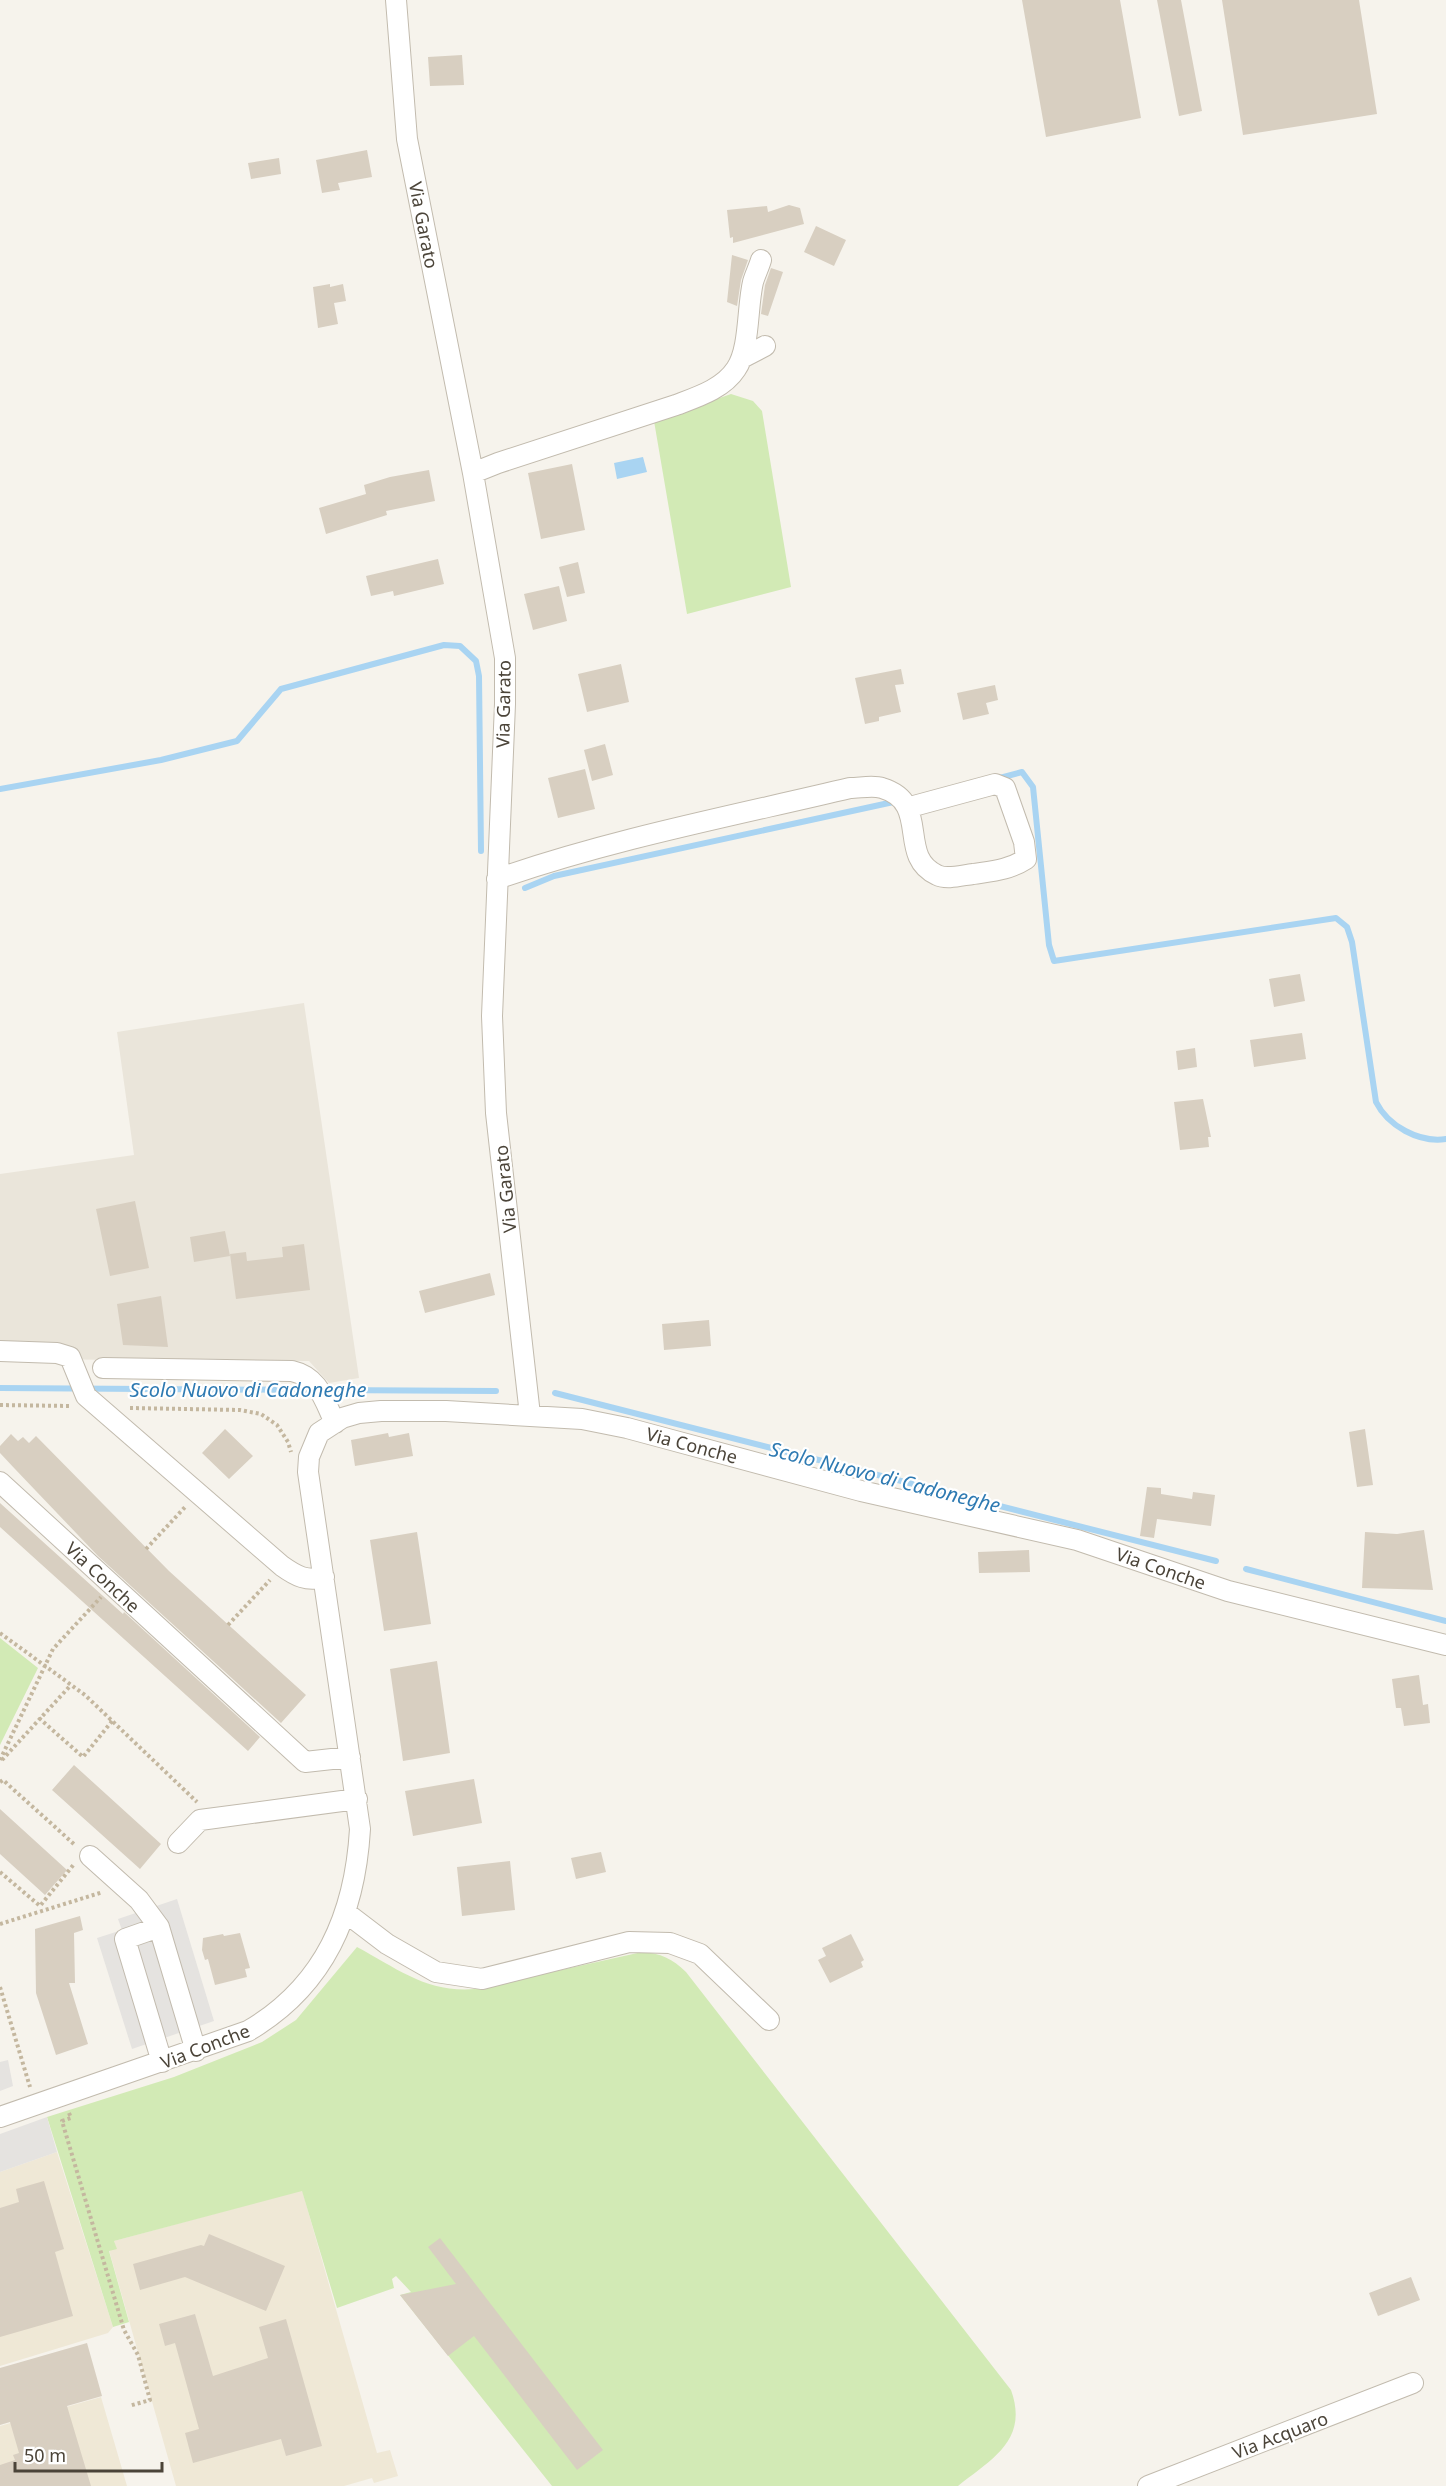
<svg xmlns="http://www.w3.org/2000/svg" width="1446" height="2486" font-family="'Noto Sans',sans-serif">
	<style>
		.residential { fill: #eae5da }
		.education { fill: #efe8d6 }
		.green { fill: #d2eab5 }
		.parking { fill: #e5e3e0 }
		.water { fill: #a9d4f2 }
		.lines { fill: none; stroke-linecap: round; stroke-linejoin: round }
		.stream { stroke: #a9d4f2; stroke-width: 6 }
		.building { fill: #d8cfc1 }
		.minor-casing { stroke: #c2bbae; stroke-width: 22 }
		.path { stroke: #c4b79f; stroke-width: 4; stroke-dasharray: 3 3; stroke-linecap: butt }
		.minor { stroke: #fff; stroke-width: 20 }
		.labels { text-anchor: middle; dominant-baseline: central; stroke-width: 4.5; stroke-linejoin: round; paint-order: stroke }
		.street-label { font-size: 18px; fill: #4b4439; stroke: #fff }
		.water-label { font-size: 20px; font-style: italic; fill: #2e7ab2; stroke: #fff }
	</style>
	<rect width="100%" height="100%" fill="#f6f3ec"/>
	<path class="residential" d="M 304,1003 L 359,1378 L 329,1383 L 309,1361 L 0,1359 L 0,1174 L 134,1155 L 117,1032 Z"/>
	<path class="education" d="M 57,2152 L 113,2327 L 108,2333 L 0,2366 L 0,2172 Z
		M 302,2190 L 377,2453 L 390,2450 L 398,2476 L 374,2483 L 372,2478 L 344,2486 L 176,2486 L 109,2250 L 116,2248 L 114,2241 Z
		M 101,2397 L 127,2486 L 0,2486 L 0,2426 Z"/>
	<path class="green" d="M 731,394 L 753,401 L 762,411 L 791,587 L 687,614 L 654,421 Z
		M 0,1638 L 38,1668 L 0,1745 Z
		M 357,1947 C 398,1969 427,1993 475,1989 L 642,1952 C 660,1953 673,1959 686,1972 L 1011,2390 C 1029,2440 992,2459 958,2486 L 552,2486 L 400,2295 L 411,2292 L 396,2276 L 392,2279 L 394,2288 L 337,2308 L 302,2191 L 114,2241 L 117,2249 L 109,2251 L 129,2322 L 113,2327 L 47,2117 L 174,2077 L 262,2042 L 296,2020 Z"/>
	<path class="parking" d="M 177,1899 L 214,2021 L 132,2049 L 97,1938 L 122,1930 L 118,1919 Z
		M 8,2060 L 13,2086 L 0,2091 L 0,2062 Z
		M 47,2117 L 57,2152 L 0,2172 L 0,2134 Z"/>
	<path class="water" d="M 643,457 L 647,472 L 617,479 L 614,463 Z"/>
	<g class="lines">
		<path class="stream" d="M 996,779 L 1022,772 L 1033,787 L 1049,945 L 1054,961 L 1336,918 L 1347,927 L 1352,942 L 1376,1102 C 1388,1126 1419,1143 1446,1139
			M 0,789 L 161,760 L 237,741 L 281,689 L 444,645 L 460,646 L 476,661 L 479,676 L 481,851
			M 525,888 L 554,876 L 898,801
			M 0,1388 L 314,1390
			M 325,1390 L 496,1391
			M 555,1393 L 1216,1561
			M 1246,1569 L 1446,1621"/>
	</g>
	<path class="building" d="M 1022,0 L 1120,0 L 1141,118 L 1046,137 Z
		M 1157,0 L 1181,0 L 1202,111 L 1179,116 Z
		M 1222,0 L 1359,0 L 1377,114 L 1243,135 Z
		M 462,55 L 464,85 L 430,86 L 428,57 Z
		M 367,150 L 372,177 L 338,183 L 340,190 L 322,193 L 316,160 Z
		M 279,158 L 281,174 L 251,179 L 248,163 Z
		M 789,205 L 800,208 L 804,224 L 733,243 L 733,237 L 730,238 L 727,210 L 767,206 L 768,212 Z
		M 816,226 L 846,240 L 834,266 L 804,252 Z
		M 732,255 L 748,260 L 741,280 L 737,306 L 727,302 Z
		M 771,268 L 783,272 L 768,316 L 761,314 L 765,285 Z
		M 330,284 L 330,287 L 343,284 L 346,301 L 334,303 L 338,324 L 318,328 L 313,287 Z
		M 572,464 L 585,530 L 541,539 L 528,473 Z
		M 429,470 L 435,501 L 386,511 L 387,515 L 326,534 L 319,508 L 366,494 L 364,485 L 390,477 Z
		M 438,559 L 444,584 L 394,596 L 393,591 L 371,596 L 366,576 Z
		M 578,562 L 585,593 L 567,597 L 559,567 Z
		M 559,586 L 567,621 L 533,630 L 524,594 Z
		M 621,664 L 629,702 L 587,712 L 578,674 Z
		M 901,669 L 904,684 L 895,685 L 901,712 L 879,717 L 879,721 L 865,724 L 855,678 Z
		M 995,685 L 998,700 L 986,703 L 989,714 L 963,720 L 957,693 Z
		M 605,744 L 613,775 L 592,781 L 584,750 Z
		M 585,769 L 595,809 L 558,818 L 548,778 Z
		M 1300,974 L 1305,1001 L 1274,1007 L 1269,979 Z
		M 1302,1033 L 1306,1059 L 1254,1067 L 1250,1040 Z
		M 1195,1048 L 1197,1067 L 1178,1070 L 1176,1051 Z
		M 1203,1099 L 1211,1137 L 1208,1137 L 1209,1147 L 1180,1150 L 1174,1102 Z
		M 135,1201 L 149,1268 L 110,1276 L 96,1209 Z
		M 225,1231 L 230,1256 L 194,1262 L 190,1237 Z
		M 304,1244 L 310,1290 L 236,1299 L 230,1254 L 246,1252 L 247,1261 L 283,1257 L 282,1247 Z
		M 490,1273 L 495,1295 L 425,1313 L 419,1291 Z
		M 161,1296 L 168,1347 L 123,1345 L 117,1304 Z
		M 709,1320 L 711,1346 L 664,1350 L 662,1324 Z
		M 225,1429 L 253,1456 L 229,1479 L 202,1453 Z
		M 1365,1429 L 1373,1485 L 1357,1487 L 1349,1432 Z
		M 388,1433 L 389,1437 L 409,1433 L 413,1456 L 355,1466 L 351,1440 Z
		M 11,1434 L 18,1441 L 23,1437 L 29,1443 L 36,1436 L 169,1571 L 306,1695 L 281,1723 L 98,1556 L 15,1469 L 0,1453 L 0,1446 Z
		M 1147,1487 L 1161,1488 L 1161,1494 L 1192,1499 L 1193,1492 L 1215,1495 L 1211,1526 L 1157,1519 L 1154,1538 L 1140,1536 Z
		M 0,1503 L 123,1614 L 124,1612 L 260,1737 L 248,1751 L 0,1527 Z
		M 1424,1530 L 1433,1590 L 1362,1588 L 1365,1532 L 1397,1534 Z
		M 417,1532 L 431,1624 L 384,1631 L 370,1540 Z
		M 1029,1550 L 1030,1572 L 979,1573 L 978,1552 Z
		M 437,1661 L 450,1753 L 403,1761 L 390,1669 Z
		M 1419,1675 L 1423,1705 L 1428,1704 L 1430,1723 L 1404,1726 L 1401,1708 L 1396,1708 L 1392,1679 Z
		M 74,1765 L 161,1844 L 140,1869 L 52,1790 Z
		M 474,1779 L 482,1823 L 413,1836 L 405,1791 Z
		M 0,1809 L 67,1870 L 45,1895 L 0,1854 Z
		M 601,1852 L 606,1872 L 576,1879 L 571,1858 Z
		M 510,1861 L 515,1910 L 462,1916 L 457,1867 Z
		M 80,1916 L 83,1930 L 74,1933 L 75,1983 L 69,1983 L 88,2044 L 56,2055 L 36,1993 L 35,1929 Z
		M 240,1933 L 250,1968 L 245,1969 L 247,1977 L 215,1985 L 208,1959 L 205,1960 L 202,1950 L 203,1938 L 223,1934 L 224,1936 Z
		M 851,1934 L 864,1960 L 861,1962 L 863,1967 L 830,1983 L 818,1960 L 826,1956 L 822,1948 Z
		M 44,2181 L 64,2249 L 55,2252 L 73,2316 L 0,2337 L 0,2208 L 19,2202 L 16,2189 Z
		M 209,2234 L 285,2266 L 266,2311 L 185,2277 L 140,2290 L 133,2264 L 201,2245 L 204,2246 Z
		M 440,2238 L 603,2450 L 577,2470 L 474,2336 L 448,2356 L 400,2295 L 456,2284 L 428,2247 Z
		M 1411,2277 L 1420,2300 L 1378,2316 L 1369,2293 Z
		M 195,2314 L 213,2376 L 268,2358 L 259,2327 L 286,2319 L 322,2446 L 286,2456 L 281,2439 L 193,2463 L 185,2433 L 199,2429 L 175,2343 L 165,2346 L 159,2324 Z
		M 87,2343 L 102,2396 L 67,2406 L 91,2486 L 0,2486 L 0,2465 L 15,2460 L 13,2455 L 19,2453 L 10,2422 L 0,2425 L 0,2368 Z"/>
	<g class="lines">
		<g class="minor-casing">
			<path id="minor" d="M 396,0 L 407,139 L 473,473 L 505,658 L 505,704 L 492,1016 L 496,1113 L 530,1415
				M 742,358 L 765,346
				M 473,473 L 498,463 L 676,405 C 697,397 723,389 736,369 C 750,349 747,307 753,282 C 755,275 759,267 761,260
				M 497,879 C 612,839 732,816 850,788 C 860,788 873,785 882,788 C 932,803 896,856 937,875 C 947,880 963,875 973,874 C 992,871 1009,870 1026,859 L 1024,842 L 1005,788 L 995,784 L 910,807
				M 0,1351 L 57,1353 L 70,1357 L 86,1396 L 282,1566 C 296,1576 307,1582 324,1577
				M 103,1368 L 292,1371 C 319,1377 324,1400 335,1423
				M 0,1482 L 305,1762 L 350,1757
				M 178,1843 L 200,1820 L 357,1799
				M 90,1856 L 139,1900 L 159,1927
				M 345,1912 L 387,1944 L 436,1972 L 482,1979 L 629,1942 L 670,1943 L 700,1954 L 769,2020
				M 162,2062 L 125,1939 L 159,1927 L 196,2051
				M 0,2117 L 248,2031 C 325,1986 355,1914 360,1829 L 308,1472 L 309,1457 L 319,1433 L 342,1418 L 359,1413 L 381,1411 L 446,1411 L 582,1419 L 627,1428 L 861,1491 L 1077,1540 L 1228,1591 L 1446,1645
				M 1148,2486 L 1413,2383"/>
		</g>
		<path class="path" d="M 0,1405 L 71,1406
			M 130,1408 L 240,1410 L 261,1414 L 277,1425 L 288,1442 L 291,1452
			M 146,1549 L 186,1506
			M 228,1625 L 270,1580
			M 0,1633 L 85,1695 L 197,1802
			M 39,1718 L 83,1757 L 113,1720
			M 0,1760 L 53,1649 L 101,1597
			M 2,1760 L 70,1686
			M 0,1782 L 3,1780 L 75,1845
			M 0,1872 L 40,1906 L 75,1863
			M 0,1924 L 103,1892
			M 0,1987 L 30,2087
			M 69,2113 L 71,2118 L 62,2121 L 124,2330 L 138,2355 L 150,2400 L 129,2406"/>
		<use href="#minor" class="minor"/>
	</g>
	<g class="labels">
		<g class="street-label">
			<text transform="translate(424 225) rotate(79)">Via Garato</text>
			<text transform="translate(503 704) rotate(-89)">Via Garato</text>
			<text transform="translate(505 1189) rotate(-96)">Via Garato</text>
			<text transform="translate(692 1445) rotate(15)">Via Conche</text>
			<text transform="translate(1161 1568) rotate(19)">Via Conche</text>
			<text transform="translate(103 1577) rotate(43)">Via Conche</text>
			<text transform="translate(205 2046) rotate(-21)">Via Conche</text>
			<text transform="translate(1280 2435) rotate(-21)">Via Acquaro</text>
		</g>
		<g class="water-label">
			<text x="248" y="1389">Scolo Nuovo di Cadoneghe</text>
			<text transform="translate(885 1477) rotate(14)">Scolo Nuovo di Cadoneghe</text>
		</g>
	</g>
	<path d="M15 2462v9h147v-9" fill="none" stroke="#4b4439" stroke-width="3"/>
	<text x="24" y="2462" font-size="18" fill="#4b4439" stroke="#ffffff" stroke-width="4.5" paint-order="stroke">50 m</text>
</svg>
